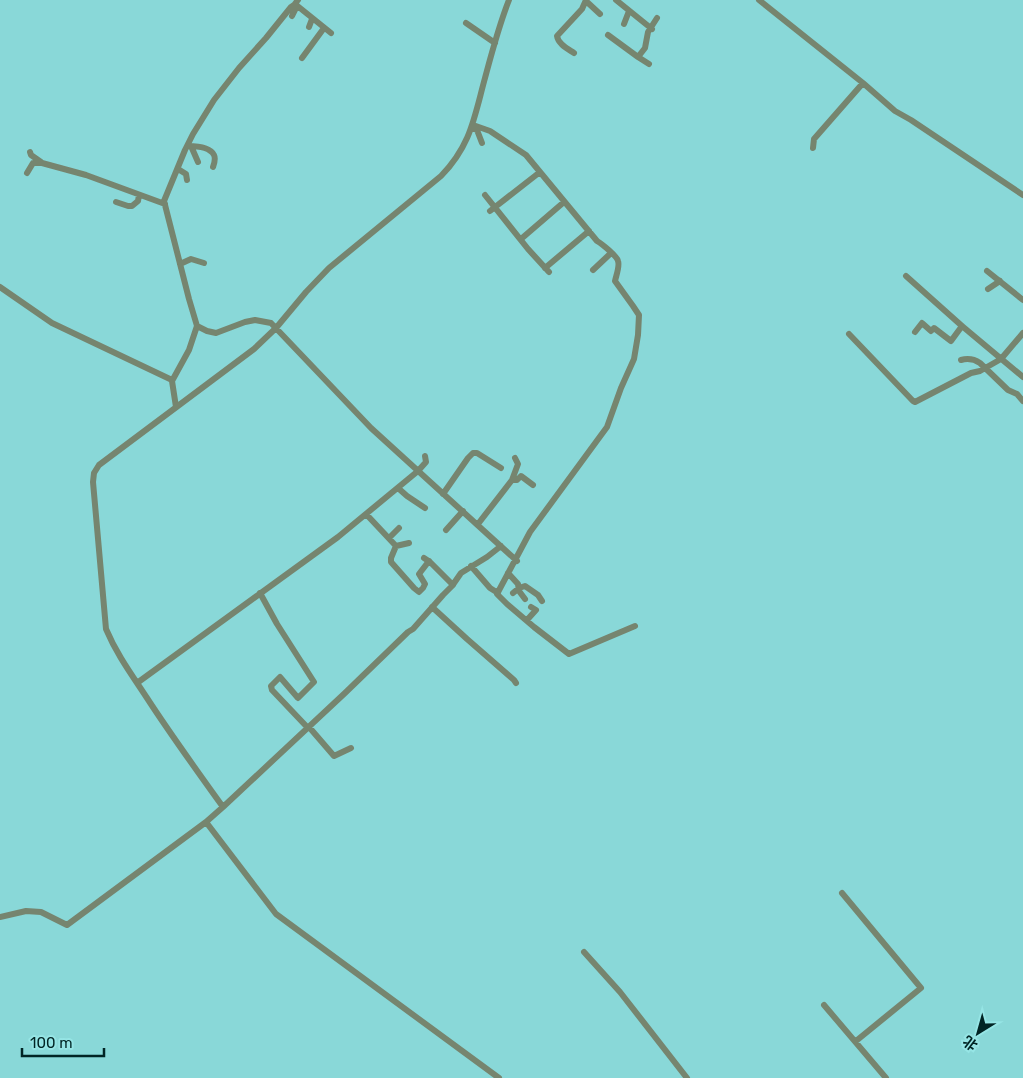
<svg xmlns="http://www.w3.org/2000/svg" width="1023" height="1078" font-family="Rubik,'Noto Sans SC',sans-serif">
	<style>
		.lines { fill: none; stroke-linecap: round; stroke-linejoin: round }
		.minor { stroke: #76856f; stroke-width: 6 }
	</style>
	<rect width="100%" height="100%" fill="#89d8d8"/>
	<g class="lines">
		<path class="minor" d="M 616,0 L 652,29
			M 759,0 L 863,83 L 895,111 L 911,120 L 1023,195
			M 586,1 L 600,14
			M 295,4 L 331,33
			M 292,16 L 297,6
			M 466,23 L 495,43
			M 624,24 L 629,11
			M 309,27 L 312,19
			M 608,35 L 638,57 L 645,48 L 648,32 L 657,18
			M 574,53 C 568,49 558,44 557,36 L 582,9 L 586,0
			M 638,57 L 649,64
			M 302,58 L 324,28
			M 473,125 L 490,131 L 526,155 L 597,241 C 602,244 617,256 618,261 C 620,266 616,276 615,281 L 633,306 L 639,315 L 638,335 L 634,359 L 621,388 L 607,427 L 530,532 L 497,594 L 507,604 L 534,627 L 569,654 L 635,626
			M 472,128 L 477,130 L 482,143
			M 188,146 C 195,146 210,147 214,155 C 216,159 214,164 213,167
			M 191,146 L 198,162
			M 813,148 L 814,139 L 863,83
			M 30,152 L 31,155 L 41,162
			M 178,169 L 186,174 L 187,180
			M 27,173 L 33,163 L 42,163 L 86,175 L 165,204
			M 485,195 L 528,249 L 549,272
			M 116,202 L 128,206 L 132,206 L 138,201 L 139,195
			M 490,211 L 540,172
			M 521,239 L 564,202
			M 180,264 L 191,259 L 204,263
			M 545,268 L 589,231
			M 593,270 L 611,253
			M 987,271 L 1023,300
			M 906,276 L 962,326 L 1023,377
			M 0,287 L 52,323 L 172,380
			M 988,289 L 1000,281
			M 197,326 L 207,331 L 216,333 L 245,322 L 255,320 L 271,323 L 371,428 L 517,561
			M 915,332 L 922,323 L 931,331 L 934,328 L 951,341 L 962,326
			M 849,334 L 913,401 L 915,402 L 971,373 L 980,371 L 1001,359 L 1023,333
			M 961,360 C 968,358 974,359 980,363 L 1008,390 L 1017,394 L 1023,401
			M 176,407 L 172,381 L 189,350 L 197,326 L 189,299 L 164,201 L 185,150 L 193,134 L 214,100 L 239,68 L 266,38 L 291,7 L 294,5 L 298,0
			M 512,480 L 518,464 L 515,458
			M 398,488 L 407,496 L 425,508
			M 443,494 L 468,458 L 473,453 L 477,453 L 501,468
			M 366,514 L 396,546 L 391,558 L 391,562 L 414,588 L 419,592 L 423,588 L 425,584 L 419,574 L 429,561
			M 478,524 L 512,480 L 517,480 L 521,476 L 533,485
			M 446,530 L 463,511
			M 389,538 L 399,528
			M 396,546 L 409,543
			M 424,558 L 430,562 L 453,585
			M 471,566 L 490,588 L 498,593
			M 508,573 L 518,584 L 519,591 L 525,599
			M 260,593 L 277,624 L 314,682 L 298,698 L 280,677 L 271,686 L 272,690 L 308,728
			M 513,593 L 519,588 L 525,586 L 538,595 L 542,601
			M 432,607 L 467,639 L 514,680 L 516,683
			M 527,620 L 536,610 L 531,607
			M 137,683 L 338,537 L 418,471 L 426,462 L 425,456
			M 309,727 L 334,756 L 351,748
			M 223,807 L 345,693 L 408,632 L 413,629 L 443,595 L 452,586 L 461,573 L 487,557 L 501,546
			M 842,893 L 921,988 L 856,1041
			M 0,917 L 26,911 L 41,912 L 67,925 L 206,822
			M 584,952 L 620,992 L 687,1078
			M 824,1005 L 886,1078
			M 499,1078 L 276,914 L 206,822 L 223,807 C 197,771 171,735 147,698 C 132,675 117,655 106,629 L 93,482 L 94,473 L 99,465 L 254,349 L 276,328 L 306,292 L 329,268 L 441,176 C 471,145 474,118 485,78 C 492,52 499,25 509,0"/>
	</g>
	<g transform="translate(978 1033) rotate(217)" stroke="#96e5e5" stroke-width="4" paint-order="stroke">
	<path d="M0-4L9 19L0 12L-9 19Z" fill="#012424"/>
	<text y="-8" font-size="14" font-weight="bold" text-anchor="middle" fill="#012424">北</text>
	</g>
	<path d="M22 1048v8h82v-8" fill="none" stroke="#012424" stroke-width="2.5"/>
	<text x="30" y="1048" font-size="15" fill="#012424" stroke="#96e5e5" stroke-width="4" paint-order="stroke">100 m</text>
</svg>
